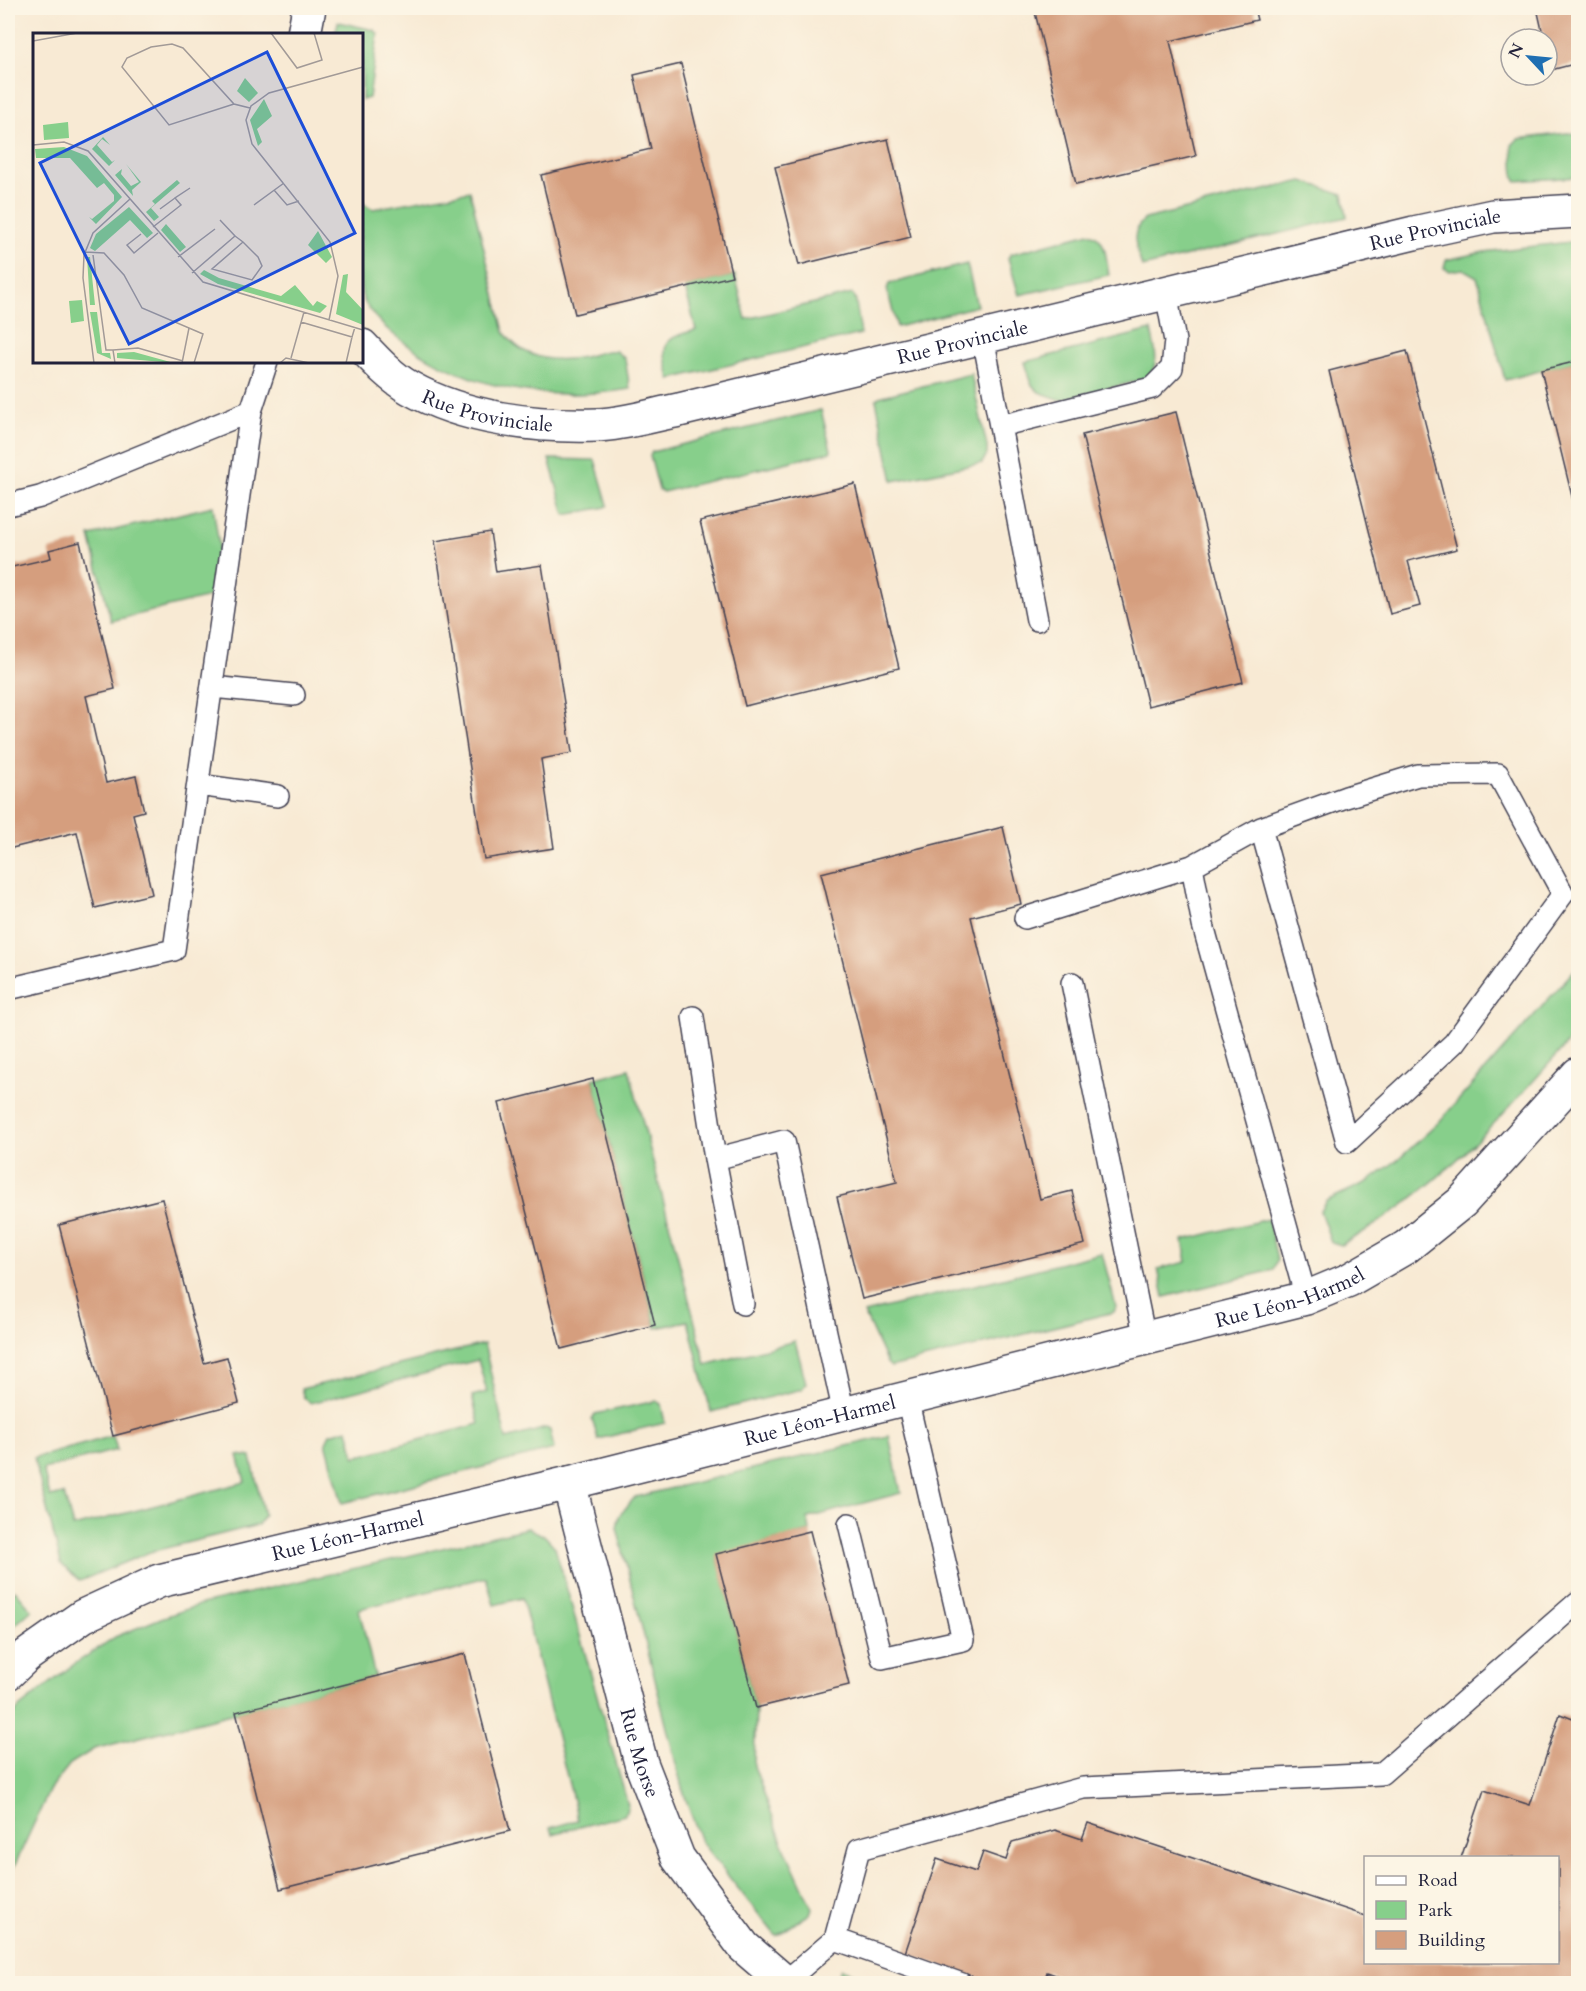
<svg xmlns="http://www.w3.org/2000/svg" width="1586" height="1991" font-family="Cardo,serif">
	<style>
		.green { fill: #87cf8b; stroke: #547863; stroke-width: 1.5 }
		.building { fill: #d59e7e }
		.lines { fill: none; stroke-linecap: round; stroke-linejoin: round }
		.lane-casing { stroke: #424052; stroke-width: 24 }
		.street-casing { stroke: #424052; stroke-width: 36 }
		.lane { stroke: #fff; stroke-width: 21 }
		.street { stroke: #fff; stroke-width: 33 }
		.labels { text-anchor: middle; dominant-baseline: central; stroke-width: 6; stroke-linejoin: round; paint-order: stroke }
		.street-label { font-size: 20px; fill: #22223b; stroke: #fcf5e5 }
		.inset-road { fill: none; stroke: #a29a97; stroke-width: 1.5 }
		.view { fill: #1d4ed8; fill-opacity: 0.15; stroke: #1d4ed8; stroke-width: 3 }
		.inset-edge { fill: none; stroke: #22223b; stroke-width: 3 }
	</style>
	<rect width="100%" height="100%" fill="#fcf5e5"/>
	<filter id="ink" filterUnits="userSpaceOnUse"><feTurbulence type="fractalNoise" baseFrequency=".0167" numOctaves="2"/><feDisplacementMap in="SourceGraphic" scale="12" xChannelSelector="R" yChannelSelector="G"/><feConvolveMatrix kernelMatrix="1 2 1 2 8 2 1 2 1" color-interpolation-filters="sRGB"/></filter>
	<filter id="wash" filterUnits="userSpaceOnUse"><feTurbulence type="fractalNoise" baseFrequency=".008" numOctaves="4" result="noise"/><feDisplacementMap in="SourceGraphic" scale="24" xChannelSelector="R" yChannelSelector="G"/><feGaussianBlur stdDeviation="1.35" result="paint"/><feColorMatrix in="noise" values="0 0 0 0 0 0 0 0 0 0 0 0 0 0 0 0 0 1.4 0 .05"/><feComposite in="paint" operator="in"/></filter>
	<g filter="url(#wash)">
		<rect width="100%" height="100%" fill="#f8ead4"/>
		<path class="green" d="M 338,22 L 374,30 L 378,34 L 369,98 L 362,100 L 362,34 L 335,34 Z
			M 1567,133 L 1578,134 L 1578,177 L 1516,181 L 1514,176 L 1512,145 L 1518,139 Z
			M 1302,181 L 1343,194 L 1347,217 L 1142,267 C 1137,249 1128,232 1145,219 Z
			M 470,191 L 504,332 C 522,359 554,363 584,357 C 595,355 604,349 616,351 L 625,359 L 630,389 C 544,403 462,389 393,334 C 383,326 364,307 362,295 C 357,270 361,230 362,203 L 373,209 Z
			M 1089,233 C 1107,236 1106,260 1109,275 L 1019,295 L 1008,258 L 1011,254 Z
			M 1578,241 L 1578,361 L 1505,380 L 1477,277 L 1463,269 L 1450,271 L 1444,268 L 1446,260 L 1484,252 Z
			M 967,264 L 977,306 L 897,327 L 887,289 L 889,284 Z
			M 735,275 L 746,319 L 852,294 L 855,297 L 861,334 L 670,379 C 662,346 659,339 696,330 L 685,287 Z
			M 1151,330 C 1155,349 1161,365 1146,379 L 1061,400 L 1039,392 L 1032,385 L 1025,362 Z
			M 971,374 L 987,446 L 987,454 L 982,463 L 893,481 L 876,400 L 879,397 Z
			M 821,410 L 831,450 L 830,452 L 663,492 L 659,490 L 650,456 L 652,452 Z
			M 549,459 L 595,460 L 608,505 L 606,507 L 565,515 Z
			M 213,506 L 219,545 L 209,597 L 111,621 L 90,536 Z
			M 1578,966 L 1578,1031 C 1506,1112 1438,1192 1341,1245 L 1331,1242 L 1320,1211 L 1326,1201 L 1369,1181 L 1400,1158 L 1438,1123 Z
			M 629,1069 L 706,1365 L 795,1341 L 806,1383 L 802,1389 L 711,1412 L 688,1321 L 656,1328 L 593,1079 Z
			M 1268,1219 L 1277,1260 L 1273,1270 L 1164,1297 L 1158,1269 L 1187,1262 L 1183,1240 Z
			M 1102,1253 L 1116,1307 L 1114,1312 L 891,1367 L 887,1363 L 864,1313 Z
			M 484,1344 L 506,1439 L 546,1428 L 550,1430 L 554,1449 L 342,1503 L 326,1442 L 330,1434 L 348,1429 L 355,1457 L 479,1424 L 472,1396 L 487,1392 L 478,1360 L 311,1403 L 304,1398 L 301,1389 Z
			M 656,1401 L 661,1404 L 665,1423 L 598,1439 L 592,1419 L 595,1414 Z
			M 113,1436 L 117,1450 L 43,1469 L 50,1497 L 64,1494 L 73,1527 L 245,1482 L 238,1455 L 251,1457 L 264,1515 L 258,1525 L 150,1552 L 80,1581 L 61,1564 L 34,1458 Z
			M 889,1436 L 901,1493 L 808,1518 L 810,1531 L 717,1555 L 756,1708 L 754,1766 L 782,1842 L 812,1908 L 810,1914 L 776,1936 L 701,1842 L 682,1788 L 617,1528 L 619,1516 L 635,1497 Z
			M 528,1528 L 545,1536 L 555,1547 L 628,1805 L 625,1815 L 552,1834 L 550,1828 L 578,1820 L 522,1598 L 494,1605 L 486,1577 L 359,1609 L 375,1677 L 94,1749 L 70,1764 L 50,1789 L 8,1880 L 8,1720 L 20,1707 L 73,1665 L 115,1637 L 161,1618 L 202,1604 Z
			M 15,1590 L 32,1610 L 8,1631 L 8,1596 Z
			M 841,1969 L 881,1983 L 834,1983 Z"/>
		<g id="blocks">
			<path class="building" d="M 1034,8 L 1254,8 L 1257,20 L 1170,41 L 1196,156 L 1076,184 Z
				M 1537,8 L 1578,8 L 1578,63 L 1551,70 L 1547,39 L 1544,39 Z
				M 681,64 L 732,276 L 575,314 L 541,175 L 651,149 L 634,75 Z
				M 888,139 L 911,237 L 799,265 L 775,167 Z
				M 1407,351 L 1457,549 L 1408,561 L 1420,606 L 1390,614 L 1329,371 Z
				M 1578,361 L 1578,521 L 1541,370 Z
				M 1176,412 L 1243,682 L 1148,706 L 1082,435 Z
				M 855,484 L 899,668 L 745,706 L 700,521 Z
				M 490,532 L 496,572 L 542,565 L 572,753 L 541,759 L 554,848 L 484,859 L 435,541 Z
				M 80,542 L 115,689 L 86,696 L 106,783 L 136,776 L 144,811 L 133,814 L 152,894 L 95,908 L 77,832 L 8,849 L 8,568 L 51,558 L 49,550 Z
				M 1003,827 L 1021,904 L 971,917 L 1040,1199 L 1072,1191 L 1085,1244 L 862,1299 L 837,1197 L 897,1182 L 821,873 Z
				M 593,1079 L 655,1325 L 561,1349 L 499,1103 Z
				M 162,1199 L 204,1363 L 227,1357 L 239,1403 L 113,1436 L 59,1225 Z
				M 810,1531 L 849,1685 L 756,1708 L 716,1554 Z
				M 465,1654 L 510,1831 L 280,1889 L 236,1712 Z
				M 1560,1714 L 1578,1721 L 1578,1984 L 1081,1984 L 1047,1972 L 1043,1984 L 994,1984 L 905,1953 L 937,1859 L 976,1872 L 983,1852 L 1006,1860 L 1012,1842 L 1055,1830 L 1082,1839 L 1088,1823 L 1366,1916 L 1366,1962 L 1558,1962 L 1558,1858 L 1461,1858 L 1484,1790 L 1530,1805 Z"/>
		</g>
	</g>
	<g filter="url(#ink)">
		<use href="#blocks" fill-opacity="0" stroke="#424052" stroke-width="1.5"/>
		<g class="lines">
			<g class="lane-casing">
				<path id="lane" d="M 983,337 L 1037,620
					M 1000,426 L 1152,388 L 1172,368 L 1175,341 L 1166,293
					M 8,505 L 40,497 L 251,411
					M 212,687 L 294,695
					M 198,785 L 278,796
					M 1192,866 L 1261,828 L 1346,797 L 1418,775 L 1498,774 L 1563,894 L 1454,1043 L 1347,1142 L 1261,828
					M 1025,918 L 1192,866 L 1203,925 L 1306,1298
					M 1072,983 L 1145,1339
					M 8,989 L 174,950 L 251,411 L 267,362
					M 693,1017 L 715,1159 L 784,1141 L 844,1414
					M 715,1159 L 743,1304
					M 849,1524 L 882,1658 L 963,1640 L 907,1398
					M 835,1939 L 962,1984
					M 785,1982 L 835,1939 L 859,1849 L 1083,1788 L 1381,1774 L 1578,1602"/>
			</g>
			<g class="street-casing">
				<g id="street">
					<path d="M 304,34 L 309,8"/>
					<path id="s1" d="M 362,346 C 376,361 392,378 410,388 C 465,419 536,427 598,425 C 624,424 653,415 679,410 L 1414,233 L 1493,216 L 1578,211"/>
					<path id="s2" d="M 569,1483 L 641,1763 L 678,1858 L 744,1947 L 787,1984"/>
					<path id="s3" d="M 8,1673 L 26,1656 L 83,1616 L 159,1581 L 569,1483 L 1306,1298 L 1349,1280 L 1406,1247 L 1462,1202 L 1578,1074"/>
				</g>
			</g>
			<use href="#lane" class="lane"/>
			<use href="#street" class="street"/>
		</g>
	</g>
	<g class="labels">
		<g class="street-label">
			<text stroke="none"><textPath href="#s1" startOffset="1118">Rue Provinciale</textPath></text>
			<text stroke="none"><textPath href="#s1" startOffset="632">Rue Provinciale</textPath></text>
			<text stroke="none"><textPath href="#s1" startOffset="146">Rue Provinciale</textPath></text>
			<text stroke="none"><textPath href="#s3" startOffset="1344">Rue Léon-Harmel</textPath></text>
			<text stroke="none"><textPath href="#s3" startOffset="858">Rue Léon-Harmel</textPath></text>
			<text stroke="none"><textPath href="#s3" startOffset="372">Rue Léon-Harmel</textPath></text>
			<text stroke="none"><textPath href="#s2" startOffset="279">Rue Morse</textPath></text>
		</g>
	</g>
	<g transform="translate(33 33)">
		<rect width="330" height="330" fill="#f8ead4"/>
		<path d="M 212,45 L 225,60 L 216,69 L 204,58 ZM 231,66 L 239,83 L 224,96 L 229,109 L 225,113 L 217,87 ZM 35,89 L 36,105 L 11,107 L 10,92 ZM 70,104 L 77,112 L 69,106 L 64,112 L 79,129 L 82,127 L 76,133 L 59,116 ZM 31,114 L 54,123 L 89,164 L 63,191 L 56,184 L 59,186 L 81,168 L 81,162 L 71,150 L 64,155 L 37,125 L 3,125 L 2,116 ZM 93,131 L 108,149 L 99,157 L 100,163 L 82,142 L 89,136 L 88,141 L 98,153 L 106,149 ZM 144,147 L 147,150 L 118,175 L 126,184 L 121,188 L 113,179 L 122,171 L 119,168 ZM 96,174 L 120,200 L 114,205 L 97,187 L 62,218 L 57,215 L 63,201 ZM 133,191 L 153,214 L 147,219 L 128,197 ZM 285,198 L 299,224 L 293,230 L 275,212 ZM 54,224 L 57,224 L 62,272 L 57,272 ZM 171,237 L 186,245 L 248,263 L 262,252 L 280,273 L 284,268 L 294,273 L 287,280 L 185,251 L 167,241 ZM 315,241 L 313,259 L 330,277 L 330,292 L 303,281 L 310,242 ZM 49,267 L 51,288 L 38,290 L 36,268 ZM 57,279 L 64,279 L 69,320 L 77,320 L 78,326 L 64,320 ZM 101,319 L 141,330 L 84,325 L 84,320 Z" fill="#87cf8b"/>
		<path class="inset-road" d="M 238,0 L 264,35 L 289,27 L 281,0M 0,8 L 44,0M 201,71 L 136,92 L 89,34 L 94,25 L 118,14 L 139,11 L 150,15 L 201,71 L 217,75M 0,112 L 31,109 L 55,118 L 170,249 L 330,297M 241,157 L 254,172 L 266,168M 221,172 L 251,150M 127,176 L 142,165M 120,194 L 148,172 L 142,165 L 157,155M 108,201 L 94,212 L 101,220 L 125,200M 202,203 L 210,209 L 225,224 L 229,233 L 219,247 L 179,236 L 210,209M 52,219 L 71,220 L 91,242 L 109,275 L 170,301 L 161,330M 60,222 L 73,317 L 80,317 L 82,330M 145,224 L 182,196M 159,240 L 202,203 L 187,187M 296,287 L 305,243 L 297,209 L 219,111 L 213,87 L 218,73 L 236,60 L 330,34M 268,289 L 319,304 L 322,294M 80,317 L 105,315 L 150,328M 258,325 L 271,279M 61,330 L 50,245 L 51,222 L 60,200 L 97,166M 79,330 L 100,330M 149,330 L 156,295M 247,330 L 253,325 L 276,330M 313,330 L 319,304"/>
		<path class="view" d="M 234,19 L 322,200 L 96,311 L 7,130 Z"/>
		<rect width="330" height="330" class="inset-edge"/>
	</g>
	<rect width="1586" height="1991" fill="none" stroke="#fcf5e5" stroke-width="30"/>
	<rect x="1364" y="1856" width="195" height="108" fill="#fcf5e5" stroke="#a5a1a1" stroke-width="1.5"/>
	<rect x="1376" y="1876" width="30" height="9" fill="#ffffff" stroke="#a5a1a1" stroke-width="1.5"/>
	<text x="1418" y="1886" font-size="18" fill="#22223b">Road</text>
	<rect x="1376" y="1901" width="30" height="18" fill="#87cf8b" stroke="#a5a1a1" stroke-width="1.5"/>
	<text x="1418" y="1916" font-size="18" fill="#22223b">Park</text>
	<rect x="1376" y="1931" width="30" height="18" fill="#d59e7e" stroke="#a5a1a1" stroke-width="1.5"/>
	<text x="1418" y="1946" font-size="18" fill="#22223b">Building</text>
	<g transform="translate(1529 57) rotate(296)"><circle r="28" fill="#fcf5e5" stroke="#a5a1a1" stroke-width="1.5"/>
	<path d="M0-4.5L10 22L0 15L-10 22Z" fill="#1f6fb2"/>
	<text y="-9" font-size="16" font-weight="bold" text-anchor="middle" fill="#22223b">N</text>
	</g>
</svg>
